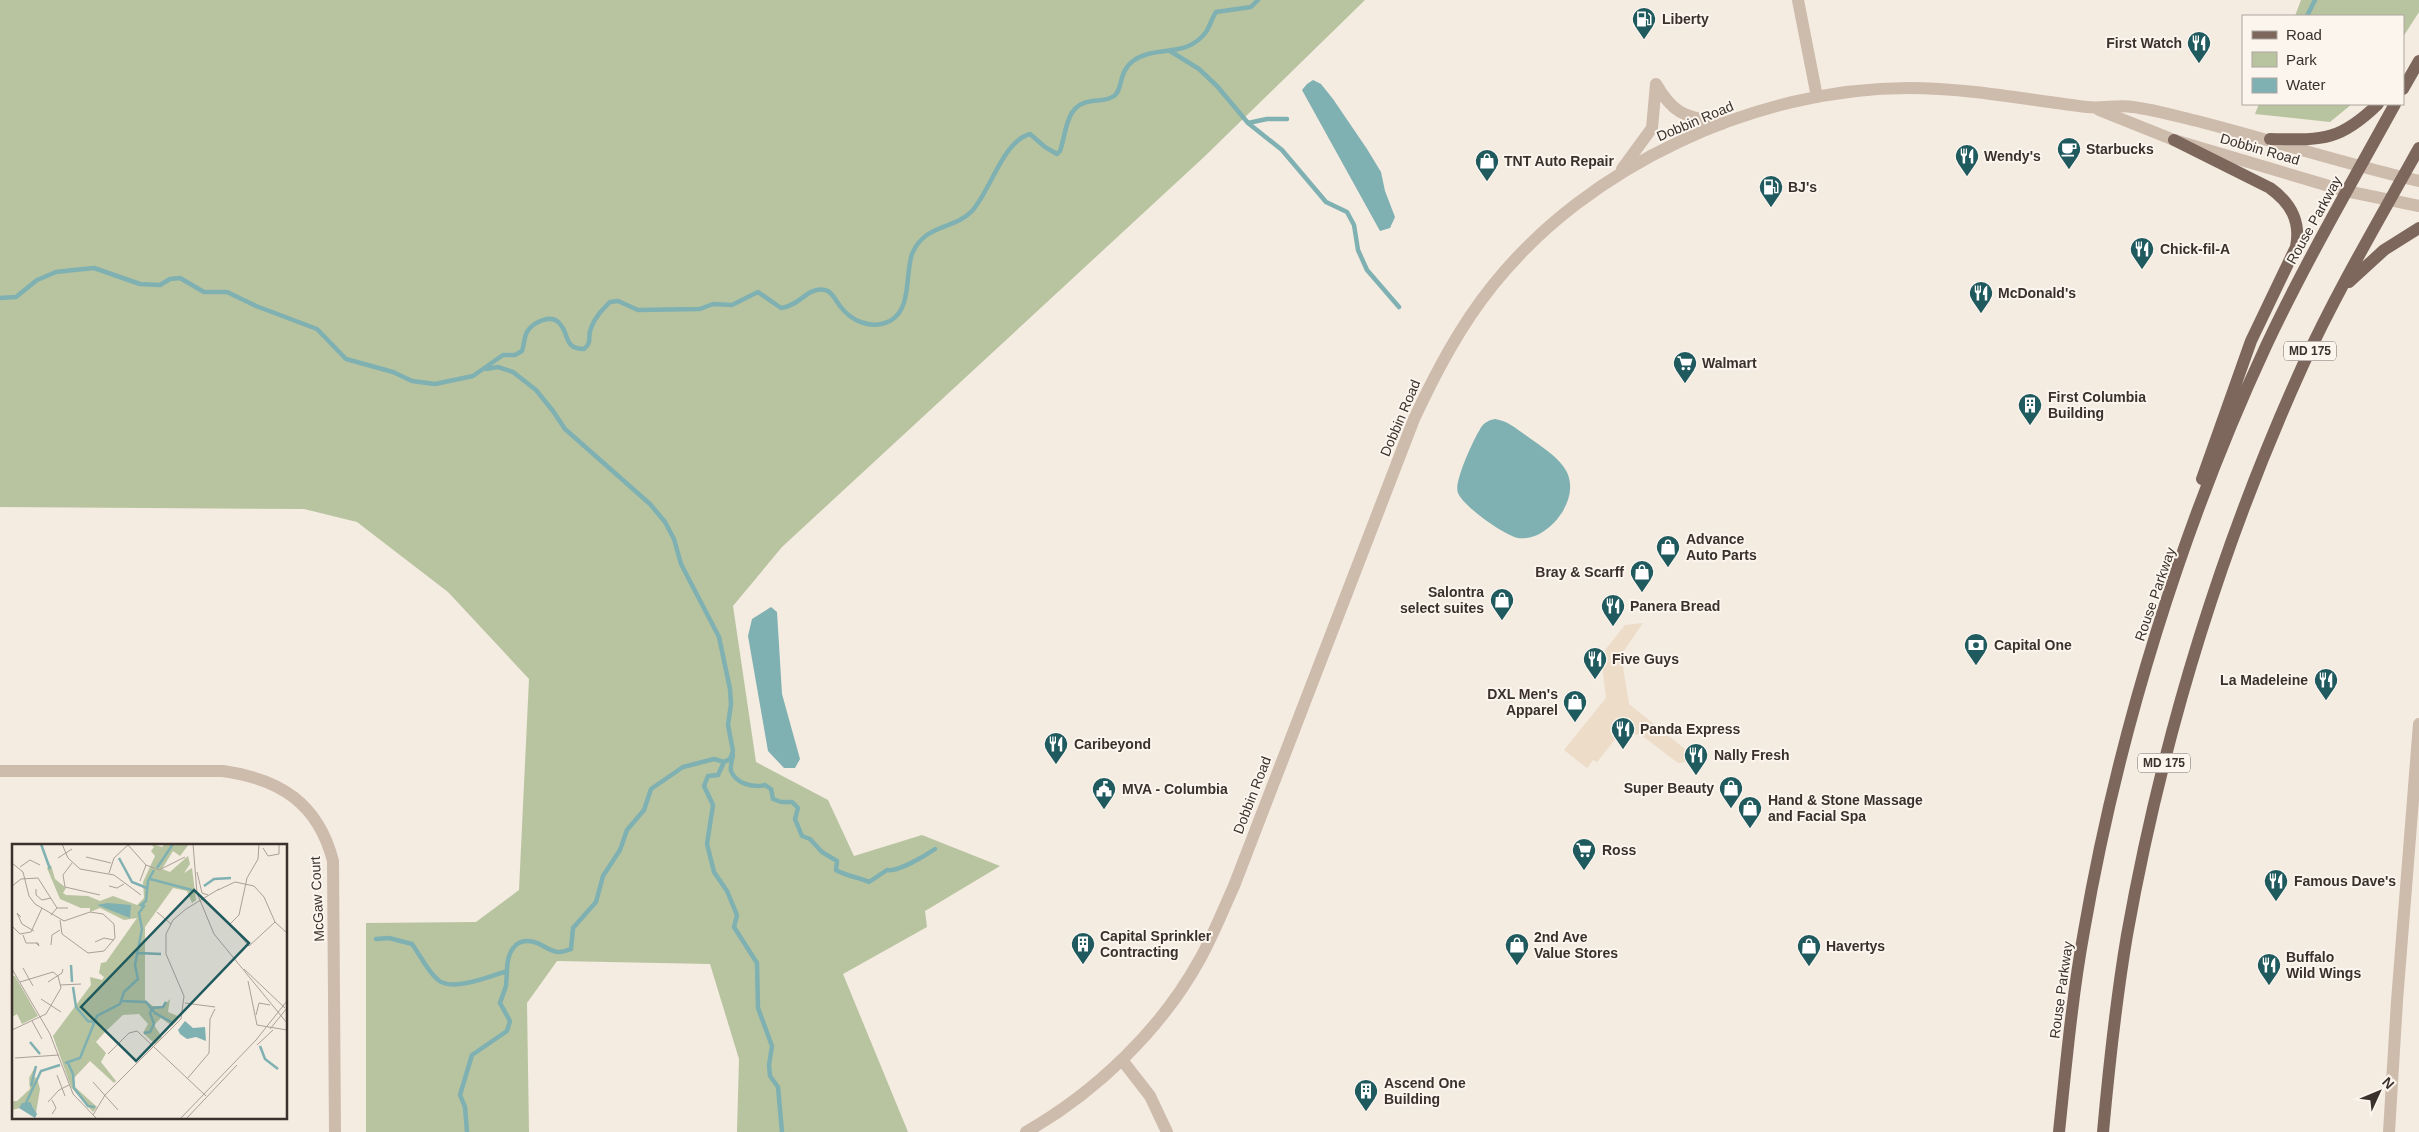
<svg xmlns="http://www.w3.org/2000/svg" width="2419" height="1132" font-family="Arial,sans-serif">
	<style>
		.green { fill: #b8c4a0 }
		.plaza { fill: #ecdcc8 }
		.water { fill: #7fb0b2 }
		.lines { fill: none; stroke-linecap: round; stroke-linejoin: round }
		.stream { stroke: #7fb0b2; stroke-width: 4.5 }
		.minor { stroke: #cdbbac; stroke-width: 12 }
		.tertiary { stroke: #cdbbac; stroke-width: 12 }
		.primary { stroke: #7d675c; stroke-width: 12 }
		.labels { text-anchor: middle; dominant-baseline: central; stroke-width: 4; stroke-linejoin: round; paint-order: stroke }
		.shield { fill: #fbf5ee; stroke: #756b66; stroke-width: 1 }
		.shield-label { font-size: 12px; font-weight: bold; fill: #3b302b }
		.poi-label { font-size: 14px; font-weight: bold; fill: #3b302b; stroke: #fbf5ee; text-anchor: start }
		.street-label { font-size: 14px; fill: #3b302b; stroke: #fbf5ee }
		.inset-river { fill: none; stroke: #7fb0b2; stroke-width: 2.5 }
		.inset-road { fill: none; stroke: #aaa098; stroke-width: 1 }
		.view { fill: #1f5a5e; fill-opacity: 0.15; stroke: #1f5a5e; stroke-width: 2.5 }
		.inset-edge { fill: none; stroke: #3b302b; stroke-width: 2.5 }
	</style>
	<rect width="100%" height="100%" fill="#f4ebe1"/>
	<path class="green" d="M 0,0 L 1365,0 L 1204,157 L 782,547 L 733,606 L 756,762 L 828,800 L 854,856 L 922,835 L 1000,866 L 925,911 L 927,927 L 843,974 L 908,1132 L 737,1132 L 739,1059 L 710,964 L 557,961 L 527,1003 L 529,1132 L 366,1132 L 366,923 L 476,922 L 519,890 L 529,679 L 448,592 L 357,522 L 304,509 L 0,507 Z
		M 2301,0 L 2419,0 L 2419,12 L 2403,37 L 2403,16 L 2295,16 Z
		M 2259,104 L 2352,104 L 2330,122 L 2255,114 Z"/>
	<path class="plaza" d="M 1643,623 L 1623,652 L 1622,661 L 1629,704 L 1696,758 L 1694,761 L 1678,763 L 1640,734 L 1617,737 L 1597,762 L 1593,760 L 1587,768 L 1564,750 L 1606,698 L 1602,664 L 1598,659 L 1625,625 Z"/>
	<path class="water" d="M 1313,80 L 1321,84 L 1333,99 L 1367,149 L 1381,172 L 1385,191 L 1395,217 L 1390,228 L 1380,231 L 1302,90 L 1307,84 Z
		M 1495,419 C 1509,421 1519,431 1531,439 C 1542,447 1555,455 1563,466 C 1581,489 1562,521 1541,533 C 1535,537 1525,539 1518,538 C 1504,535 1464,507 1458,493 C 1453,483 1475,436 1482,426 C 1486,422 1489,420 1495,419 Z
		M 771,607 L 777,612 L 782,694 L 800,759 L 795,768 L 784,768 L 768,751 L 748,636 L 752,619 Z"/>
	<g class="lines">
		<path class="stream" d="M 2307,16 L 2315,0
			M 1170,51 L 1199,69 L 1217,86 L 1248,123 L 1282,150 L 1326,202 L 1347,212 L 1354,225 L 1358,250 L 1367,270 L 1399,307
			M 1248,123 L 1267,119 L 1287,119
			M 0,298 L 16,297 L 37,280 L 56,272 L 74,270 L 94,268 L 140,284 L 160,285 L 170,279 L 180,278 L 204,292 L 227,292 L 256,306 L 317,329 L 346,359 L 393,372 L 412,381 L 435,384 L 473,376 L 503,355 L 515,355 L 522,351 C 524,346 524,337 527,332 C 533,322 552,313 560,324 C 570,335 563,348 584,349 C 593,342 587,337 591,328 C 595,317 602,310 610,302 L 618,301 L 638,310 L 700,309 L 713,304 L 732,305 L 758,292 L 781,308 C 800,306 808,286 825,290 C 832,291 835,300 840,306 C 851,321 871,330 890,321 C 912,309 905,274 912,254 C 924,224 954,230 972,211 C 991,190 1003,141 1030,134 L 1045,147 L 1057,154 L 1060,151 C 1067,131 1065,104 1092,101 C 1100,100 1107,101 1114,96 C 1123,90 1118,72 1133,61 C 1156,44 1186,59 1206,32 C 1210,26 1212,18 1216,12 L 1251,7 L 1258,0
			M 486,369 L 498,367 L 513,372 L 536,390 L 553,411 L 565,429 L 650,504 L 665,522 L 674,539 L 681,564 L 719,637 L 730,689 L 731,704 L 728,725 L 733,751 L 730,759 L 724,762 L 718,775 L 708,776 L 704,786 L 713,805 L 707,844 L 714,872 L 727,891 L 737,915 L 734,927 L 757,963 L 758,1008 L 772,1046 L 769,1065 L 770,1076 L 778,1087 L 782,1132
			M 733,755 C 732,760 730,767 731,771 C 736,784 754,788 765,785 L 771,789 L 773,799 L 781,802 L 792,802 L 798,808 L 795,819 L 802,836 L 810,839 L 822,852 L 837,861 L 836,870 C 846,876 858,877 869,882 L 887,870 C 898,872 925,856 935,849
			M 376,939 L 389,938 L 412,944 C 420,955 427,970 437,979 C 450,993 492,976 507,971 C 507,954 514,937 534,942 C 543,944 551,953 560,952 C 563,952 568,950 571,949 L 573,928 L 596,902 L 603,876 L 620,850 L 627,830 L 644,810 L 651,789 L 683,767 L 714,759 L 724,762
			M 467,1132 L 465,1107 L 460,1095 L 472,1055 L 507,1031 L 510,1021 L 500,1003 L 506,986 L 507,971"/>
		<path class="minor" d="M 1798,0 L 1817,97
			M 0,771 L 223,771 C 280,779 318,803 333,861 L 335,1132
			M 1122,1060 L 1150,1096 L 1167,1132
			M 2389,1132 L 2397,1001 L 2419,724"/>
		<path class="tertiary" d="M 1656,84 C 1675,117 1687,116 1722,124
			M 2099,110 L 2174,140 L 2346,191 L 2419,206
			M 1622,169 L 1652,128 L 1656,84
			M 1026,1132 C 1096,1092 1161,1030 1200,959 C 1213,936 1223,910 1234,886 L 1414,419 C 1436,372 1460,326 1493,285 C 1589,165 1756,88 1909,88 C 1969,88 2028,100 2087,107 C 2103,109 2118,104 2133,107 C 2156,110 2179,117 2201,122 C 2274,141 2346,164 2419,181"/>
		<path class="primary" d="M 2403,89 L 2419,61
			M 2270,139 C 2322,140 2339,142 2378,104
			M 2174,140 L 2270,188 C 2291,203 2301,221 2296,247 L 2251,341 L 2202,479
			M 2349,282 L 2384,250 L 2419,228
			M 2059,1132 C 2066,1065 2072,997 2084,931 C 2118,734 2182,527 2266,346 C 2305,263 2351,184 2395,104
			M 2103,1132 C 2109,1066 2116,1000 2127,935 C 2162,739 2221,546 2303,365 C 2337,291 2379,220 2419,148"/>
	</g>
	<defs>
		<g id="fuel-pin" transform="scale(1.25)"><path d="M0 17L-7.5 6A9.5 9.5 0 1 1 7.5 6Z" fill="#1f5a5e" stroke="#fbf5ee"/><path d="M-5.5-6h7V0h2V4h1.3V-2.5L3-4.5l.8-.8L6-3V5H2.5V1h-1V6h-7ZM-4.2-4.7v3.2H.2V-4.7Z" fill="#fff"/></g>
		<g id="restaurant-pin" transform="scale(1.25)"><path d="M0 17L-7.5 6A9.5 9.5 0 1 1 7.5 6Z" fill="#1f5a5e" stroke="#fbf5ee"/><path d="M-5-6h1v4h1v-4h1v4h1v-4h1v5L-1.5 .5V6h-2V.5L-5-1ZM5-6V6H3V1.5H1.5Q1.5-4 5-6Z" fill="#fff"/></g>
		<g id="cafe-pin" transform="scale(1.25)"><path d="M0 17L-7.5 6A9.5 9.5 0 1 1 7.5 6Z" fill="#1f5a5e" stroke="#fbf5ee"/><path d="M-5.5-4.5H6V0H3Q3 3.5 0 3.5H-2.5Q-5.5 3.5-5.5 0ZM3-3.2v2h1.7v-2ZM-6 4.5H4V6H-6Z" fill="#fff"/></g>
		<g id="shop-pin" transform="scale(1.25)"><path d="M0 17L-7.5 6A9.5 9.5 0 1 1 7.5 6Z" fill="#1f5a5e" stroke="#fbf5ee"/><path d="M-5-2.5h2.3a2.7 3.5 0 0 1 5.4 0H5L5.5 6h-11ZM-1.5-2.5h3a1.5 2.3 0 0 0-3 0Z" fill="#fff"/></g>
		<g id="supermarket-pin" transform="scale(1.25)"><path d="M0 17L-7.5 6A9.5 9.5 0 1 1 7.5 6Z" fill="#1f5a5e" stroke="#fbf5ee"/><path d="M-6-5.5h2.5l.6 2H6L4.5 2H-2.5L-4.4-4H-6ZM-1.5 3.2a1.3 1.3 0 1 0 .1 0ZM3 3.2a1.3 1.3 0 1 0 .1 0Z" fill="#fff"/></g>
		<g id="building-pin" transform="scale(1.25)"><path d="M0 17L-7.5 6A9.5 9.5 0 1 1 7.5 6Z" fill="#1f5a5e" stroke="#fbf5ee"/><path d="M-4-6H4V6H1V3H-1V6H-4ZM-2.5-4.3h1.7v1.8h-1.7ZM.8-4.3h1.7v1.8H.8ZM-2.5-1h1.7V.8h-1.7ZM.8-1h1.7V.8H.8Z" fill="#fff"/></g>
		<g id="bank-pin" transform="scale(1.25)"><path d="M0 17L-7.5 6A9.5 9.5 0 1 1 7.5 6Z" fill="#1f5a5e" stroke="#fbf5ee"/><path d="M-6-4H6V4H-6ZM0-2.3a2.3 2.3 0 1 0 0 4.6a2.3 2.3 0 1 0 0-4.6Z" fill="#fff"/></g>
		<g id="civic-pin" transform="scale(1.25)"><path d="M0 17L-7.5 6A9.5 9.5 0 1 1 7.5 6Z" fill="#1f5a5e" stroke="#fbf5ee"/><path d="M-.6-6.5H3V-4.5H.6V-3L4-1V1h2V6H-6V1h2V-1L-.6-3ZM-1.2 2.5V6h2.4V2.5Z" fill="#fff"/></g>
	</defs>
	<g fill-rule="evenodd">
		<use href="#fuel-pin" x="1644" y="19"/>
		<use href="#restaurant-pin" x="2199" y="43"/>
		<use href="#cafe-pin" x="2069" y="149"/>
		<use href="#restaurant-pin" x="1967" y="156"/>
		<use href="#shop-pin" x="1487" y="161"/>
		<use href="#fuel-pin" x="1771" y="187"/>
		<use href="#restaurant-pin" x="2142" y="249"/>
		<use href="#restaurant-pin" x="1981" y="293"/>
		<use href="#supermarket-pin" x="1685" y="363"/>
		<use href="#building-pin" x="2030" y="405"/>
		<use href="#shop-pin" x="1668" y="547"/>
		<use href="#shop-pin" x="1642" y="572"/>
		<use href="#shop-pin" x="1502" y="600"/>
		<use href="#restaurant-pin" x="1613" y="606"/>
		<use href="#bank-pin" x="1976" y="645"/>
		<use href="#restaurant-pin" x="1595" y="659"/>
		<use href="#restaurant-pin" x="2326" y="680"/>
		<use href="#shop-pin" x="1575" y="702"/>
		<use href="#restaurant-pin" x="1623" y="729"/>
		<use href="#restaurant-pin" x="1056" y="744"/>
		<use href="#restaurant-pin" x="1696" y="755"/>
		<use href="#shop-pin" x="1731" y="788"/>
		<use href="#civic-pin" x="1104" y="789"/>
		<use href="#shop-pin" x="1750" y="808"/>
		<use href="#supermarket-pin" x="1584" y="850"/>
		<use href="#restaurant-pin" x="2276" y="881"/>
		<use href="#building-pin" x="1083" y="944"/>
		<use href="#shop-pin" x="1517" y="945"/>
		<use href="#shop-pin" x="1809" y="946"/>
		<use href="#restaurant-pin" x="2269" y="965"/>
		<use href="#building-pin" x="1366" y="1091"/>
	</g>
	<g class="labels">
		<g class="shield">
			<rect x="2284" y="341.5" width="52" height="19" rx="4"/>
			<rect x="2138" y="753.5" width="52" height="19" rx="4"/>
		</g>
		<g class="shield-label">
			<text x="2310" y="351">MD 175</text>
			<text x="2164" y="763">MD 175</text>
		</g>
		<g class="poi-label">
			<text x="1662" y="19">Liberty</text>
			<text x="2182" y="43" text-anchor="end">First Watch</text>
			<text x="2086" y="149">Starbucks</text>
			<text x="1984" y="156">Wendy's</text>
			<text x="1504" y="161">TNT Auto Repair</text>
			<text x="1788" y="187">BJ's</text>
			<text x="2160" y="249">Chick-fil-A</text>
			<text x="1998" y="293">McDonald's</text>
			<text x="1702" y="363">Walmart</text>
			<text x="2048" y="397">First Columbia<tspan x="2048" dy="16">Building</tspan></text>
			<text x="1686" y="539">Advance<tspan x="1686" dy="16">Auto Parts</tspan></text>
			<text x="1624" y="572" text-anchor="end">Bray &amp; Scarff</text>
			<text x="1484" y="592" text-anchor="end">Salontra<tspan x="1484" dy="16">select suites</tspan></text>
			<text x="1630" y="606">Panera Bread</text>
			<text x="1994" y="645">Capital One</text>
			<text x="1612" y="659">Five Guys</text>
			<text x="2308" y="680" text-anchor="end">La Madeleine</text>
			<text x="1558" y="694" text-anchor="end">DXL Men's<tspan x="1558" dy="16">Apparel</tspan></text>
			<text x="1640" y="729">Panda Express</text>
			<text x="1074" y="744">Caribeyond</text>
			<text x="1714" y="755">Nally Fresh</text>
			<text x="1714" y="788" text-anchor="end">Super Beauty</text>
			<text x="1122" y="789">MVA - Columbia</text>
			<text x="1768" y="800">Hand &amp; Stone Massage<tspan x="1768" dy="16">and Facial Spa</tspan></text>
			<text x="1602" y="850">Ross</text>
			<text x="2294" y="881">Famous Dave's</text>
			<text x="1100" y="936">Capital Sprinkler<tspan x="1100" dy="16">Contracting</tspan></text>
			<text x="1534" y="937">2nd Ave<tspan x="1534" dy="16">Value Stores</tspan></text>
			<text x="1826" y="946">Havertys</text>
			<text x="2286" y="957">Buffalo<tspan x="2286" dy="16">Wild Wings</tspan></text>
			<text x="1384" y="1083">Ascend One<tspan x="1384" dy="16">Building</tspan></text>
		</g>
		<g class="street-label">
			<text transform="translate(1695 121) rotate(-23)">Dobbin Road</text>
			<text transform="translate(2260 149) rotate(16)">Dobbin Road</text>
			<text transform="translate(2314 220) rotate(-61)">Rouse Parkway</text>
			<text transform="translate(1400 418) rotate(-67)">Dobbin Road</text>
			<text transform="translate(2155 594) rotate(-71)">Rouse Parkway</text>
			<text transform="translate(1252 795) rotate(-69)">Dobbin Road</text>
			<text transform="translate(317 899) rotate(-93)">McGaw Court</text>
			<text transform="translate(2061 990) rotate(-82)">Rouse Parkway</text>
		</g>
	</g>
	<g transform="translate(12 844)">
		<rect width="275" height="275" fill="#f4ebe1"/>
		<path d="M 139,0 L 150,3 L 153,0 L 177,0 L 168,12 L 161,7 L 150,25 L 158,28 L 176,12 L 178,20 L 172,29 L 180,24 L 184,56 L 180,59 L 175,47 L 161,44 L 133,83 L 133,156 L 141,162 L 151,162 L 158,155 L 156,168 L 168,173 L 160,182 L 149,174 L 142,181 L 150,193 L 143,200 L 131,189 L 136,180 L 127,170 L 111,171 L 92,189 L 84,198 L 94,209 L 89,218 L 104,237 L 102,239 L 78,217 L 62,234 L 63,243 L 85,263 L 81,268 L 59,243 L 41,192 L 79,141 L 78,133 L 90,136 L 92,133 L 87,129 L 89,119 L 94,118 L 125,74 L 112,76 L 88,64 L 78,68 L 78,64 L 69,64 L 48,55 L 35,24 L 39,21 L 43,35 L 54,44 L 51,49 L 54,51 L 76,52 L 88,57 L 101,52 L 125,61 L 132,54 L 131,38 L 143,12 L 139,7 L 142,3 ZM 0,132 L 3,132 L 26,172 L 10,180 L 5,170 L 0,173 ZM 23,223 L 21,233 L 25,234 L 28,245 L 24,269 L 20,261 L 0,266 L 0,257 L 5,257 L 18,245 L 17,234 Z" fill="#b8c4a0"/>
		<path d="M 96,59 L 119,61 L 118,74 L 85,61 ZM 173,177 L 181,184 L 193,183 L 194,197 L 184,193 L 175,195 L 168,190 L 166,186 ZM 18,258 L 25,270 L 23,274 L 7,264 L 10,259 Z" fill="#7fb0b2"/>
		<path class="inset-river" d="M 29,0 L 38,25M 107,14 L 120,38 L 135,44M 145,24 L 161,0M 138,35 L 180,46M 192,42 L 202,35 L 219,34M 126,109 L 149,110M 59,121 L 60,138M 61,143 L 64,163 L 76,177 L 81,178M 110,157 L 134,158 L 143,169 L 161,179M 140,164 L 151,163 L 154,158M 132,189 L 138,188 L 142,180 L 138,169 L 140,164M 18,198 L 28,210M 248,202 L 253,215 L 266,225M 53,219 L 68,214 L 85,172 L 108,160 L 112,148 L 126,135 L 123,121 L 130,85 L 127,69 L 132,62 L 129,61 L 134,57 L 136,37 L 142,26M 56,219 L 61,230 L 62,244 L 76,262 L 83,263M 19,242 L 24,222M 14,259 L 29,227 L 48,221"/>
		<path class="inset-road" d="M 50,0 L 56,14 L 68,25 L 102,31 L 129,51M 181,0 L 185,49 L 202,90 L 275,179M 247,0 L 246,15 L 235,34 L 227,71 L 218,80 L 237,102 L 263,78M 116,1 L 134,21 L 147,26 L 173,13M 251,4 L 256,12 L 267,10 L 267,0M 74,13 L 99,19M 46,14 L 60,5M 0,19 L 11,28 L 17,52 L 23,60 L 52,77 L 78,68 L 91,70 L 102,80 L 103,94 L 92,107 L 76,109 L 50,90 L 48,76M 60,19 L 51,31 L 53,43 L 88,51M 8,23 L 18,16 L 28,21M 185,28 L 190,49 L 196,51M 97,29 L 102,14 L 117,0M 128,37 L 134,21M 0,42 L 9,35 L 26,34 L 45,64M 97,42 L 105,44 L 112,40M 24,45 L 24,51 L 30,56 L 39,54M 206,46 L 223,38 L 242,42 L 252,53 L 263,78 L 275,89M 145,68 L 159,80M 39,71 L 45,64 L 56,64M 9,73 L 5,69 L 10,80 L 22,87M 0,82 L 8,90 L 19,88 L 30,64M 11,91 L 14,99 L 26,99 L 27,102 L 24,99M 83,98 L 92,94 L 102,96M 39,101 L 40,91 L 48,86M 11,124 L 21,142M 0,125 L 38,190 L 61,250 L 85,275M 232,125 L 273,164M 236,137 L 245,181 L 275,186M 36,138 L 50,129 L 51,125M 48,141 L 69,140M 29,155 L 49,168M 173,159 L 203,163M 244,171 L 247,159 L 258,161M 20,177 L 30,195M 258,185 L 275,164M 0,186 L 34,170 L 49,144 L 46,132 L 41,128 L 8,138M 245,201 L 261,186M 96,210 L 117,189 L 125,187 L 194,252M 3,214 L 47,211M 45,231 L 53,252M 175,235 L 197,209 L 198,175 L 203,165M 81,238 L 106,266M 36,258 L 47,246 L 57,241M 40,270 L 44,264 L 40,256M 81,271 L 93,251 L 169,175 L 172,152 L 154,110 L 154,90 L 161,76 L 174,65 L 207,45M 168,275 L 244,196 L 275,157M 174,275 L 225,221"/>
		<path class="view" d="M 182,46 L 237,99 L 124,217 L 69,163 Z"/>
		<rect width="275" height="275" class="inset-edge"/>
	</g>
	<rect x="2242" y="15" width="162" height="90" fill="#fbf5ee" stroke="#aea6a0"/>
	<rect x="2252" y="31" width="25" height="8" fill="#7d675c" stroke="#aea6a0"/>
	<text x="2286" y="40" font-size="15" fill="#3b302b">Road</text>
	<rect x="2252" y="52" width="25" height="15" fill="#b8c4a0" stroke="#aea6a0"/>
	<text x="2286" y="65" font-size="15" fill="#3b302b">Park</text>
	<rect x="2252" y="78" width="25" height="15" fill="#7fb0b2" stroke="#aea6a0"/>
	<text x="2286" y="90" font-size="15" fill="#3b302b">Water</text>
	<g transform="translate(2379 1092) rotate(46)" stroke="#fbf5ee" stroke-width="4" paint-order="stroke">
	<path d="M0-4L9 19L0 12L-9 19Z" fill="#3b302b"/>
	<text y="-8" font-size="14" font-weight="bold" text-anchor="middle" fill="#3b302b">N</text>
	</g>
</svg>
